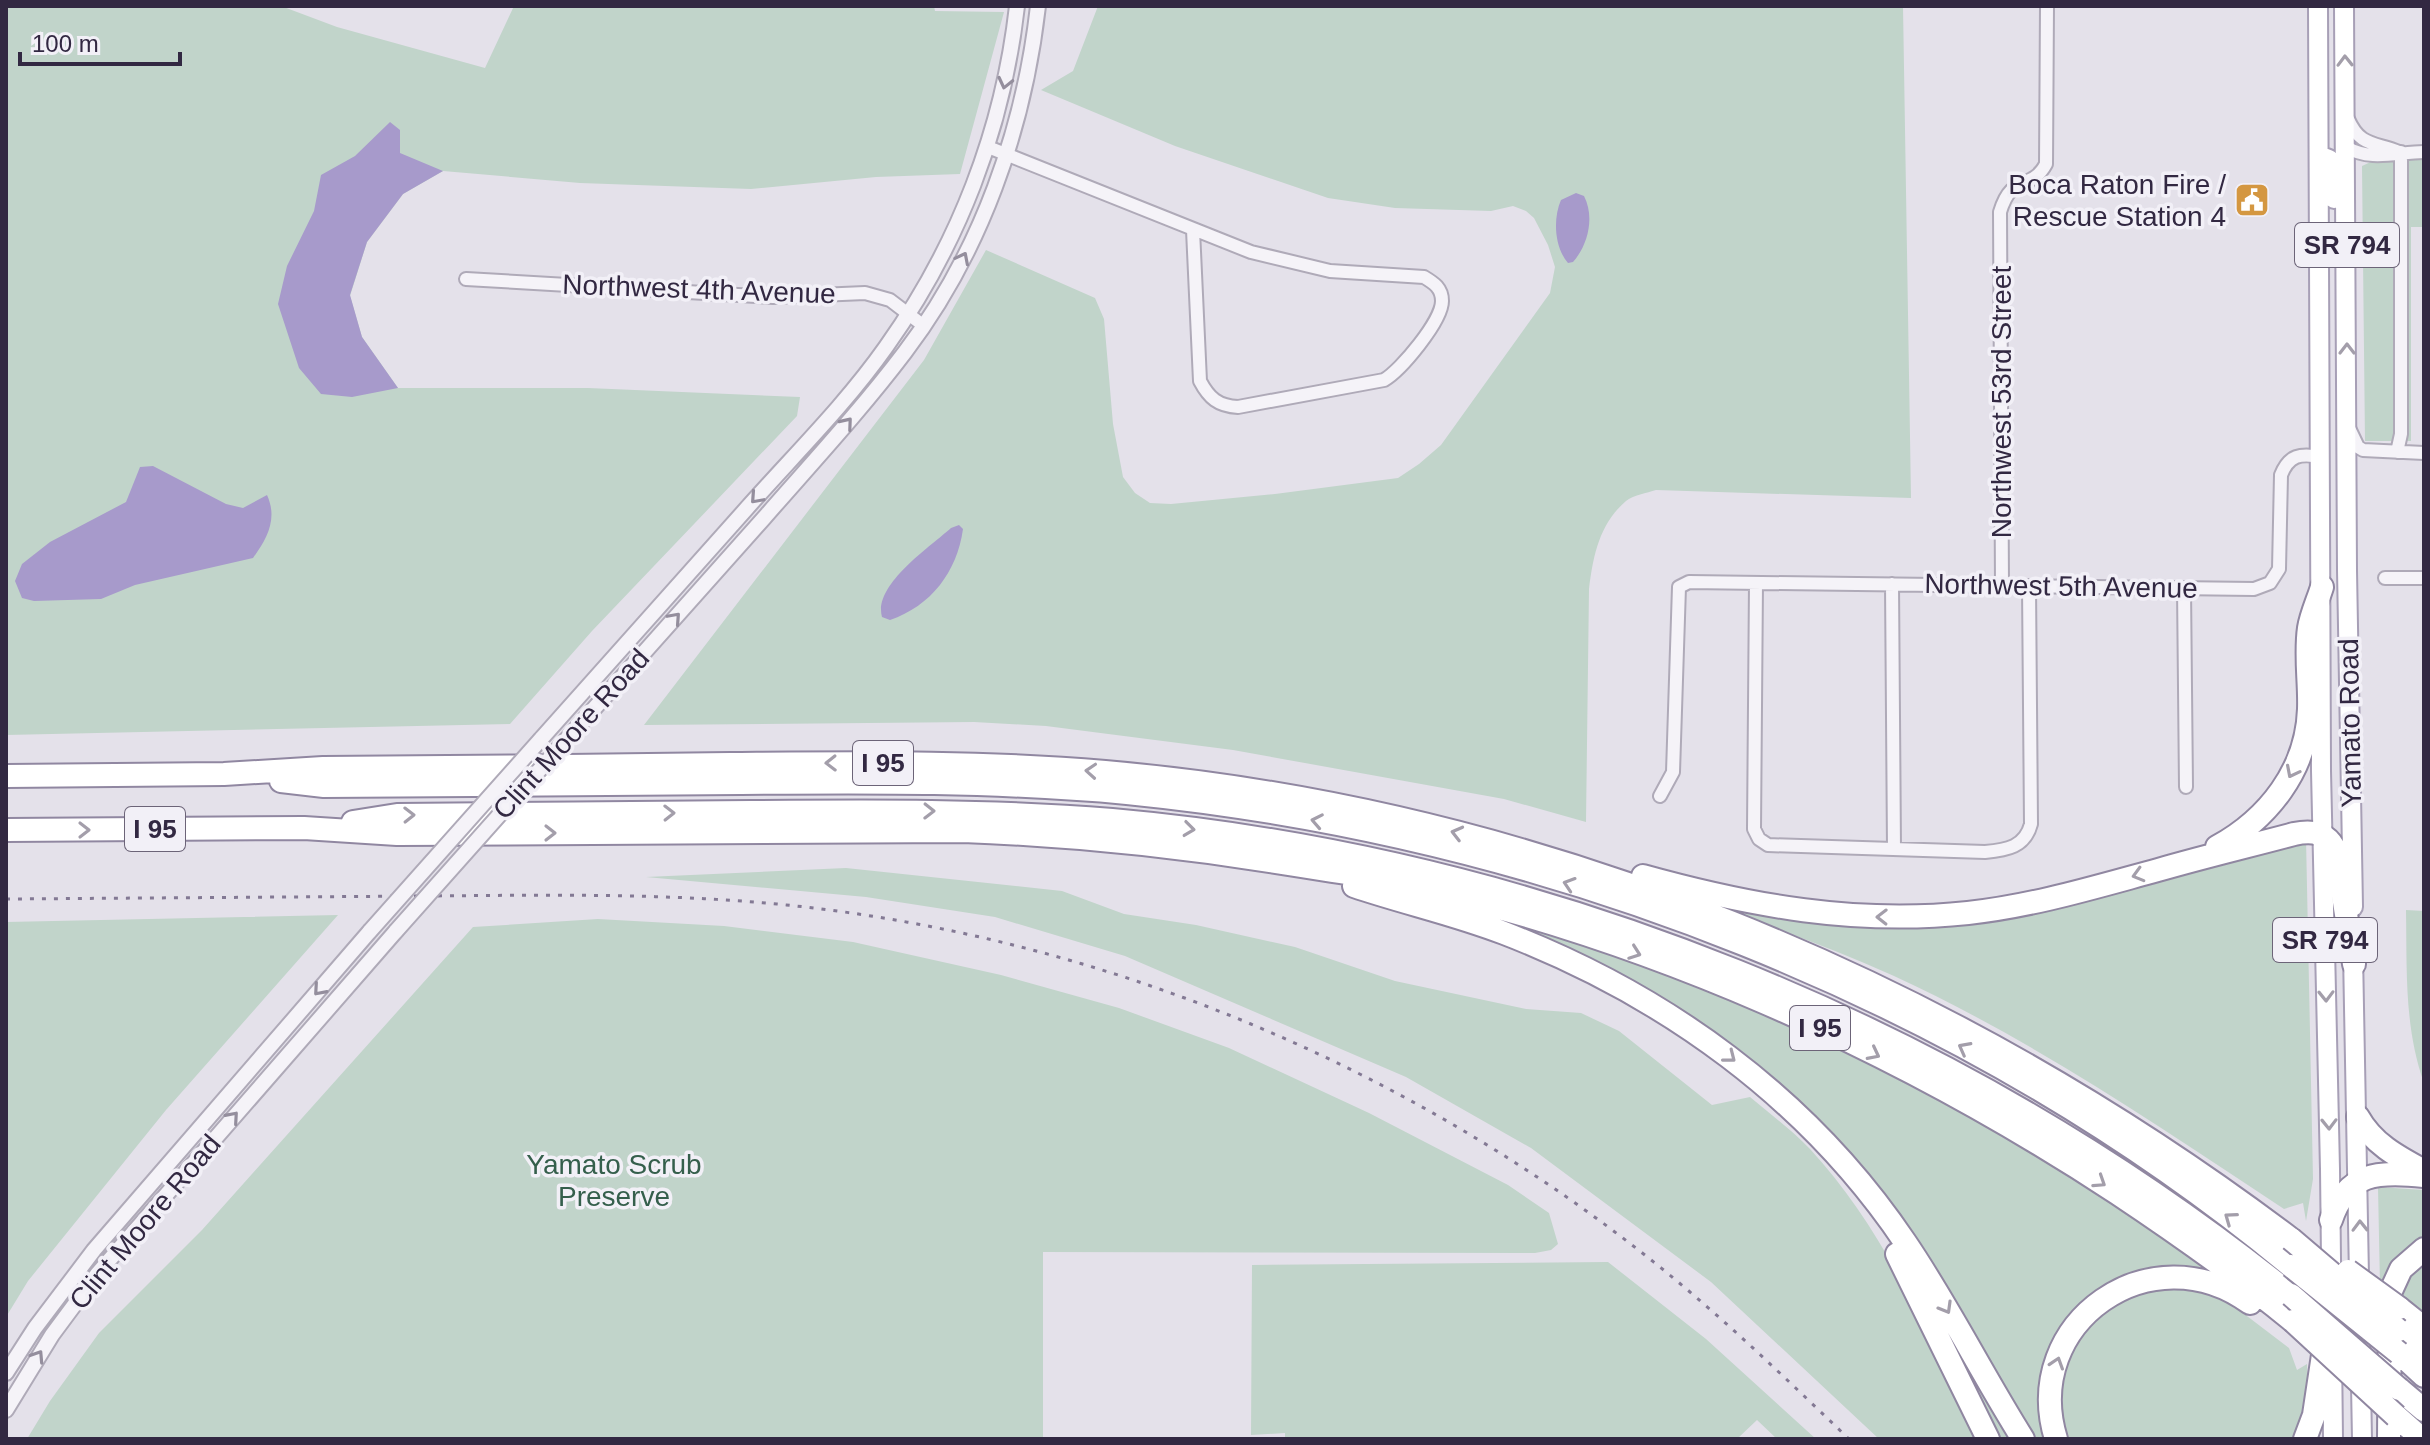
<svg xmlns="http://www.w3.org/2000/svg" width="2430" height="1445" font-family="Arial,sans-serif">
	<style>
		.green { fill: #c1d4ca }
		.water { fill: #a79acb }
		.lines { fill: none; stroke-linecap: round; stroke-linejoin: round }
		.minor-casing { stroke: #afaab8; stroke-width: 16 }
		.tertiary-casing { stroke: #afaab8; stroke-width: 18 }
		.primary-casing { stroke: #a79fb6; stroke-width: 22 }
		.motorway-casing { stroke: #9087a1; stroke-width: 26 }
		.minor { stroke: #f5f3f8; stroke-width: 12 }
		.tertiary { stroke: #f5f3f8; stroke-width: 14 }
		.primary { stroke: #fff; stroke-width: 18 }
		.motorway { stroke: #fff; stroke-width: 22 }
		.rail { stroke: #837994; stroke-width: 3; stroke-dasharray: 4 8; stroke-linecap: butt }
		.tertiary-bridge-casing { stroke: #afaab8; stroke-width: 18; stroke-linecap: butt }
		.motorway-bridge-casing { stroke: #9087a1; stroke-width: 26; stroke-linecap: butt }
		.tertiary-bridge { stroke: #f5f3f8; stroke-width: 14 }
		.motorway-bridge { stroke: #fff; stroke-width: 22 }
		.oneway { stroke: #a39eaa }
		.oneway2 { stroke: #948e9d }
		.labels { text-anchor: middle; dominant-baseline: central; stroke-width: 7; stroke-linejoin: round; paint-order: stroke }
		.shield { fill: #f2f0f7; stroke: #6c6478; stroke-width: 2 }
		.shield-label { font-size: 26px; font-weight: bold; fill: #322842 }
		.poi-label { font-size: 28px; fill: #322842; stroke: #f2f0f7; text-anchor: end }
		.street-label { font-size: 28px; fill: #322842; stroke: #f2f0f7 }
		.park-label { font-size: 28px; fill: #355f4c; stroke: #f2f0f7 }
	</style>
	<rect width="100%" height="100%" fill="#e4e1ea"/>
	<path class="green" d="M 6,6 L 281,6 L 337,27 L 485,68 L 514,6 L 934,6 L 935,11 L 1004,12 L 960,174 L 876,177 L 751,189 L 580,183 L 443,171 L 403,194 L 367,242 L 350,296 L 362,337 L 398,388 L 588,388 L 800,397 L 797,416 L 592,631 L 510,724 L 6,735 Z
		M 1098,6 L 1903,6 L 1911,498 L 1656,490 C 1647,493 1633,495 1626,501 C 1599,524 1593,557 1589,589 L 1586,822 L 1504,799 L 1233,750 L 1046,726 L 974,722 L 644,725 L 924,360 L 986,250 L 1095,298 L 1104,319 L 1113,424 L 1123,477 L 1135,493 L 1150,503 L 1171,504 L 1275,494 L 1398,478 L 1419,464 L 1441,445 L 1550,293 L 1555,267 L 1548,245 L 1534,218 L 1526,211 L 1513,206 L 1491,211 L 1395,208 L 1328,198 L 1175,146 L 1041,90 L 1073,71 Z
		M 2401,158 L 2424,159 L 2424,227 L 2411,227 L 2411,441 L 2365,441 L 2362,166 L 2375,160 Z
		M 2306,838 L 2313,1179 L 2306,1221 L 2303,1203 L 2284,1209 C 2159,1126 2031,1039 1894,976 C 1837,950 1778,929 1719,908 L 1721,902 L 1922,921 Z
		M 846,868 L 1062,891 L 1124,914 L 1196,925 L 1295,947 L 1395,981 L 1526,1009 L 1581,1013 L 1619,1031 L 1712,1105 L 1750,1097 C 1770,1114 1792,1130 1810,1149 C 1887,1232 1930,1339 1979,1439 L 1879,1439 L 1711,1282 L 1531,1148 L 1406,1077 L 1125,956 L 995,917 L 866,897 L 646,877 Z
		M 2406,910 L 2424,911 L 2424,1083 C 2404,1027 2407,969 2406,910 Z
		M 338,915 L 166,1110 L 28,1281 L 6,1317 L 6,922 Z
		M 598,919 L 724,926 L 853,942 L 1001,975 L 1119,1008 L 1229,1048 L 1369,1113 L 1508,1185 L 1549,1213 L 1558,1244 L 1551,1250 L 1535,1253 L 1043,1252 L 1043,1439 L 27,1439 L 50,1401 L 99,1333 L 202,1230 L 473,927 Z
		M 1528,927 L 1651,967 L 1799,1026 L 2035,1149 L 2218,1272 L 2215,1278 L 2192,1272 L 2078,1311 L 2049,1439 L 2032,1439 L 1781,1088 L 1526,934 Z
		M 2378,1187 L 2424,1190 L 2424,1241 L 2380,1286 Z
		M 2424,1261 L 2424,1315 L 2403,1299 C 2403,1281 2411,1273 2424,1261 Z
		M 1608,1262 L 1706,1339 L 1816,1439 L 1777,1439 L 1757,1420 L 1737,1439 L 1285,1439 L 1285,1433 L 1251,1435 L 1252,1265 Z
		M 2176,1286 L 2222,1297 L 2289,1348 L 2297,1370 L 2307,1364 L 2308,1397 L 2298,1439 L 2065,1439 C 2060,1391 2060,1361 2093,1323 C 2103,1311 2118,1299 2133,1295 C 2147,1290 2162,1289 2176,1286 Z
		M 1934,1311 L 2008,1439 L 1997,1439 Z"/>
	<path class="water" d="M 390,122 L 400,130 L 400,153 L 443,171 L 403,194 L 367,242 L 350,295 L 362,337 L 398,388 L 352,397 L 321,394 L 299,368 L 278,304 L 287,266 L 314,211 L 321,175 L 355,156 Z
		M 1576,193 L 1584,196 C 1595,217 1588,245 1573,262 L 1568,263 C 1554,247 1553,218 1561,200 Z
		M 153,466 L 226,504 L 243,508 L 267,495 C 278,519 267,539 253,558 L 135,585 L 101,599 L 34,601 L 22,598 L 15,581 L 22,564 L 50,542 L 126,502 L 140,467 Z
		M 959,525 L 963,529 C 957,572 931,606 890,620 L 882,617 C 873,585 930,547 951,528 Z"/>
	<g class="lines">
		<g class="minor-casing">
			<path id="minor" d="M 2348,119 C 2360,147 2375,142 2399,152
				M 988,147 L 1251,252 L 1330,271 L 1424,277 C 1434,283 1442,288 1442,301 C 1442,321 1401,370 1384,380 L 1238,407 C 1218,406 1209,398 1200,381 L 1193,230
				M 2346,147 C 2371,162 2397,152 2424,152
				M 466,279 L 773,297 L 865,293 L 890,300 L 924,326
				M 2349,428 L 2358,447 L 2363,450 L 2424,453
				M 2397,452 L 2401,434 L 2401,152
				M 2385,578 L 2424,578
				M 1756,583 L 1754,829 L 1759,839 L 1768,845 L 1985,852 C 2007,850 2025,847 2031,824 L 2029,586
				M 1892,584 L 1894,848
				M 2002,585 L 2000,212 C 2012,172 2031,192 2046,164 L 2047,6
				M 2184,588 L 2186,787
				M 1660,796 L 1673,772 L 1679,587 L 1689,582 L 2254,589 L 2270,583 L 2279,569 L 2281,475 C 2289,455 2300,453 2321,457"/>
		</g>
		<g class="tertiary-casing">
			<path id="tertiary" d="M 541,739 C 610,662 678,585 747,508 C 794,455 845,405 886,347 C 958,246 1003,130 1017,6
				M 567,739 C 633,665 699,591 764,518 C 812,463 861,410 905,352 C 981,252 1024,129 1038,6
				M 6,1373 L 35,1328 L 94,1250 L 370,931
				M 6,1410 L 52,1335 L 98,1273 L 396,931"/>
		</g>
		<g class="primary-casing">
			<path id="primary" d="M 2318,6 L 2321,771 L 2330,1169 L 2333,1439
				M 2344,6 L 2347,570 L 2353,907
				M 2319,155 L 2329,159 L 2333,165 L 2334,199
				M 2353,953 L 2362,1439"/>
		</g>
		<g class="motorway-casing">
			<path id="motorway" d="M 6,776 L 224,774 L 323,768 C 459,767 594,766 730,764 C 855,763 980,761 1105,772 C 1535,809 1948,980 2291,1239
				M 281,781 L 324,786 C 463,785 602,784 741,783 C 870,782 999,781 1127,793 C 1547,835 1965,997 2291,1266
				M 353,822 L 397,815 C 515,814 632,813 750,812 C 871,811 991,810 1112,820 C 1538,858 1959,1027 2291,1295
				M 6,830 L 304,828 L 397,834 L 963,831 C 1072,835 1180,846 1288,864 C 1318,869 1350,873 1381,879 C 1642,934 1894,1047 2117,1193 C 2177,1233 2237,1275 2293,1321
				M 2217,847 C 2268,819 2307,770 2309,709 C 2310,683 2305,655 2309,628 C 2311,615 2318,600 2322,587
				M 1643,876 C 1751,906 1856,925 1968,913 C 2033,906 2095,887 2158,870 C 2203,857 2249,846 2294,834 C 2313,830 2328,832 2336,852 L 2354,964
				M 1354,886 C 1404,903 1455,914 1504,933 C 1665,995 1808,1098 1905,1242 C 1948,1305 1982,1374 2023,1439
				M 2358,1117 C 2373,1144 2398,1157 2424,1171
				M 2331,1220 C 2347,1172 2378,1171 2424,1176
				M 1897,1254 L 1988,1439
				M 2399,1308 L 2424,1328
				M 2398,1330 L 2424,1351
				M 2399,1353 L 2424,1376
				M 2399,1389 L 2424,1410
				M 2396,1416 L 2422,1439
				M 2056,1439 C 2020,1322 2152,1231 2250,1303
				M 2305,1439 L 2314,1415 L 2326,1335
				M 2389,1439 L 2390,1293 L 2401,1269 L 2424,1249"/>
		</g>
		<use href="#minor" class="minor"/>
		<use href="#tertiary" class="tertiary"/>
		<use href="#primary" class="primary"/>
		<use href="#motorway" class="motorway"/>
		<path class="rail" d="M 6,899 C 146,898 287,897 427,896 C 544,895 661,893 777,904 C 1086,934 1387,1056 1632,1245 C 1709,1304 1779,1372 1849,1439"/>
		<g class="tertiary-bridge-casing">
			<path id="tertiary-bridge" d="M 370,931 L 541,739
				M 396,931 L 567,739"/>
		</g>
		<g class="motorway-bridge-casing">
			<path id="motorway-bridge" d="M 2291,1239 L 2398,1330
				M 2291,1266 L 2399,1353
				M 2348,1271 L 2399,1308
				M 2291,1295 L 2399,1389
				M 2293,1321 L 2396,1416"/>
		</g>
		<use href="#tertiary-bridge" class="tertiary-bridge"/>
		<use href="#motorway-bridge" class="motorway-bridge"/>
	</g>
	<defs><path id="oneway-chevron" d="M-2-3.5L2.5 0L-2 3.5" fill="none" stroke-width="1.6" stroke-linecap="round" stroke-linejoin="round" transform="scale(2)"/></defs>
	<g class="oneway">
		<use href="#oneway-chevron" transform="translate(2345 61) rotate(-91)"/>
		<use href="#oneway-chevron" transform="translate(2347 349) rotate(-90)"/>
		<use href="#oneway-chevron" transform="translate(831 763) rotate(179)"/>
		<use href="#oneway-chevron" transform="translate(1091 771) rotate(-176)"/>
		<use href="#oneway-chevron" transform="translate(2292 772) rotate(117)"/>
		<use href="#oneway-chevron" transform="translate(929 811) rotate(1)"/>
		<use href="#oneway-chevron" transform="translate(669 813) rotate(-1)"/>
		<use href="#oneway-chevron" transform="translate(409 815) rotate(-1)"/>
		<use href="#oneway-chevron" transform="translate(1317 821) rotate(-169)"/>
		<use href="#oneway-chevron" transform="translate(1189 829) rotate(7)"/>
		<use href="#oneway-chevron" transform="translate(84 830)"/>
		<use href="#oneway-chevron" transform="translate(550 833)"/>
		<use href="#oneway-chevron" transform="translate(1457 833) rotate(-166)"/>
		<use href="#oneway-chevron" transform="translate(2138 875) rotate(164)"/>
		<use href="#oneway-chevron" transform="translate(1569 884) rotate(-162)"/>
		<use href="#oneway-chevron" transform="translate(1882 917) rotate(-179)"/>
		<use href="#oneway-chevron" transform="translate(1635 953) rotate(20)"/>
		<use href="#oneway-chevron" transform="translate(2326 996) rotate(89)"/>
		<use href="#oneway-chevron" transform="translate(1964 1048) rotate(-152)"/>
		<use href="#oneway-chevron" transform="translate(1874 1054) rotate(27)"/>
		<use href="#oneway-chevron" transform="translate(1730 1057) rotate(38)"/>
		<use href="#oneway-chevron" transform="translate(2329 1124) rotate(89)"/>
		<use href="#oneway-chevron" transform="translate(2100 1182) rotate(33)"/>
		<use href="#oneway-chevron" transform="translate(2230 1218) rotate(-144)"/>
		<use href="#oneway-chevron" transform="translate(2360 1226) rotate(-91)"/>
		<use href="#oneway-chevron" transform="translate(1946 1308) rotate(60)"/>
		<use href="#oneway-chevron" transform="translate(2057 1363) rotate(-72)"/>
	</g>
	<g class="oneway2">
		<use href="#oneway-chevron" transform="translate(1005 83) rotate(103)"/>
		<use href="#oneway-chevron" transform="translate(963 258) rotate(-63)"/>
		<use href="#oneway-chevron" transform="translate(847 423) rotate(-50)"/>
		<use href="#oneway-chevron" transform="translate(756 498) rotate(132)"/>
		<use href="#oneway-chevron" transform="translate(675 618) rotate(-48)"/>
		<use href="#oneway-chevron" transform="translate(319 990) rotate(131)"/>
		<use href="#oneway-chevron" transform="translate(233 1117) rotate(-49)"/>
		<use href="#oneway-chevron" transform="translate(38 1356) rotate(-57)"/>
	</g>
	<defs>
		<g id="civic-square" transform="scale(1.8)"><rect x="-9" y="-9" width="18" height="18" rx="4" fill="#d49741" stroke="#f2f0f7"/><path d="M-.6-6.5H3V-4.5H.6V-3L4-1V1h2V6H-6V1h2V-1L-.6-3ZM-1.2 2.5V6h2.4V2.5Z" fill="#fff"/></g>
	</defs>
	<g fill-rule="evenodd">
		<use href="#civic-square" x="2252" y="200"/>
	</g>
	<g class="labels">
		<g class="shield">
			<rect x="2295" y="223" width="104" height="44" rx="6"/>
			<rect x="853" y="741" width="60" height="44" rx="6"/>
			<rect x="125" y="807" width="60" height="44" rx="6"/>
			<rect x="2273" y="918" width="104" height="44" rx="6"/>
			<rect x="1790" y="1006" width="60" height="44" rx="6"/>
		</g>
		<g class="shield-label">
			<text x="2347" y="245">SR 794</text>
			<text x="883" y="763">I 95</text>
			<text x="155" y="829">I 95</text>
			<text x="2325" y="940">SR 794</text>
			<text x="1820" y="1028">I 95</text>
		</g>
		<g class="poi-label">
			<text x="2226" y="184">Boca Raton Fire /<tspan x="2226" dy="32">Rescue Station 4</tspan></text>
		</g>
		<g class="street-label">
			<text transform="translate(699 289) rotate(2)">Northwest 4th Avenue</text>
			<text transform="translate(2001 402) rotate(-90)">Northwest 53rd Street</text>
			<text transform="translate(2061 586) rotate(1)">Northwest 5th Avenue</text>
			<text transform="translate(2350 723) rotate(-91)">Yamato Road</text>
			<text transform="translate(571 734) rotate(-48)">Clint Moore Road</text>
			<text transform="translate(145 1222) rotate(-50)">Clint Moore Road</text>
		</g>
		<g class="park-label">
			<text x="614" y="1164">Yamato Scrub<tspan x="614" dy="32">Preserve</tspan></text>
		</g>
	</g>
	<rect width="2430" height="1445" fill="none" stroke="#322842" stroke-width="16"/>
	<path d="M20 52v12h160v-12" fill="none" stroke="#322842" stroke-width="4"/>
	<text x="32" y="52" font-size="24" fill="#322842" stroke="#f2f0f7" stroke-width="6" paint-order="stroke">100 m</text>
</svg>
